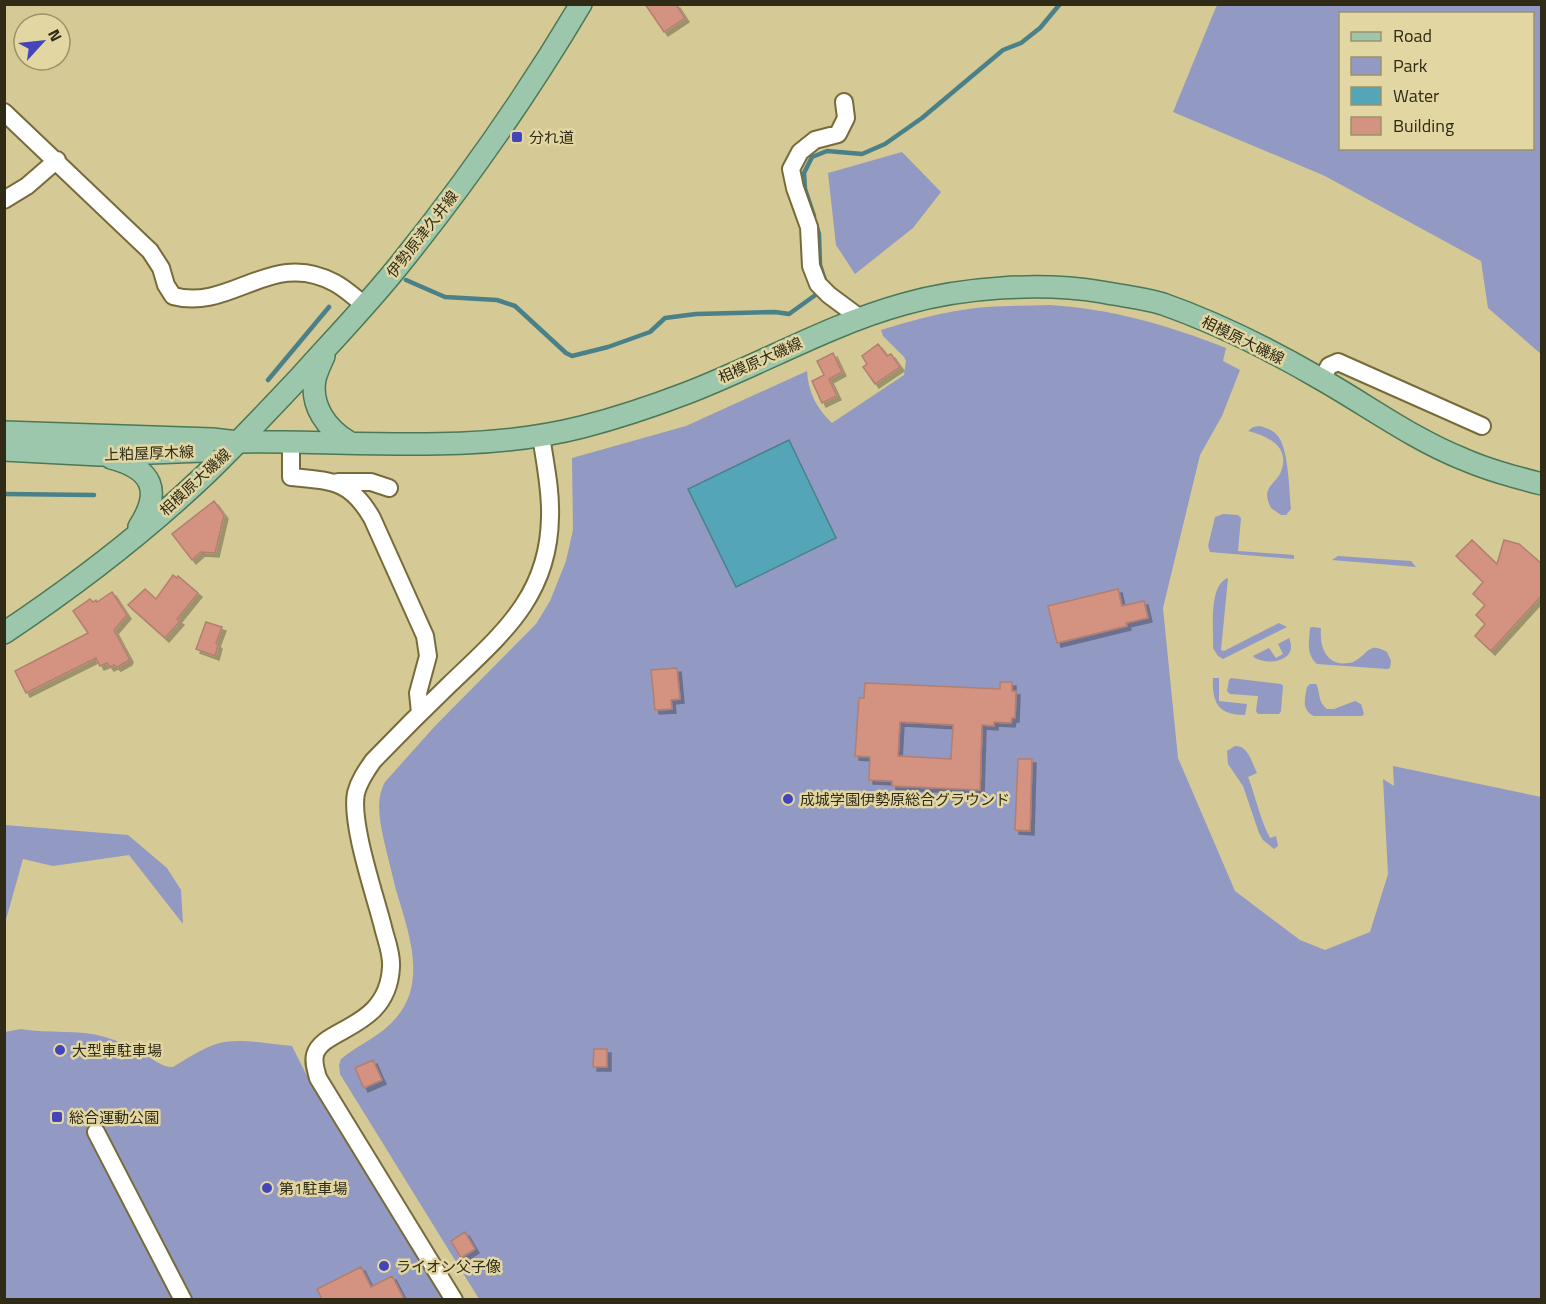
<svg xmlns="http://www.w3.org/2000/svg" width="1546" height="1304" font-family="'Titillium Web','Noto Sans JP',sans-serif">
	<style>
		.green { fill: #9299c2; fill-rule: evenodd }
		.water { fill: #55a5b9; stroke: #4a8088; stroke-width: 1.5 }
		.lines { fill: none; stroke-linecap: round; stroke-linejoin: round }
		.stream { stroke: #4a8088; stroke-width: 4.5 }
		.building { fill: #d49381; stroke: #b37f6f; stroke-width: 1.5; fill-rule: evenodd; filter: url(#shadow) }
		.minor-casing { stroke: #766b3a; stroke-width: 20 }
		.major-casing { stroke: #4b7855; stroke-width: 24 }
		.minor { stroke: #fff; stroke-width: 16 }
		.major { stroke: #9cc7ad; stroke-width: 21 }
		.poi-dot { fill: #4545bb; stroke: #e2d6a2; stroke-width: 2 }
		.labels { text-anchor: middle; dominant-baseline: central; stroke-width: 5; stroke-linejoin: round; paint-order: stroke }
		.poi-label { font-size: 15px; fill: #302b17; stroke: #e2d6a2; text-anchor: start }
		.street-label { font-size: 15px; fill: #302b17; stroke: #e2d6a2 }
	</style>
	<defs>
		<filter id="shadow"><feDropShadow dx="4" dy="4" stdDeviation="0" flood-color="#0004"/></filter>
	</defs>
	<rect width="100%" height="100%" fill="#d5c995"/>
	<path class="green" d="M 1219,5 L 1541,5 L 1541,354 L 1488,308 L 1481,261 L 1325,176 L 1173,112 L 1216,7 ZM 1340,14 L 1532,14 L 1532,148 L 1340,148 Z
		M 902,152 L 941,192 L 913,228 L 855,274 L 836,245 L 828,173 Z
		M 1050,305 C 1112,309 1168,325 1226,348 L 1223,361 L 1240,370 L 1222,416 L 1200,455 L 1163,608 L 1178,758 L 1235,891 L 1300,940 L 1325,950 L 1370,932 L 1388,874 L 1383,779 L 1394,786 L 1393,766 L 1541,797 L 1541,1299 L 479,1299 L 340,1074 L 339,1065 L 341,1059 C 359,1044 381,1036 396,1018 C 428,981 408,931 396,890 C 392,874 388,857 384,841 C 380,822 375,800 385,782 L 435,726 L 536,624 L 550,601 L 566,561 L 573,530 L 572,458 L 686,426 L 807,371 C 808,391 816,408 832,423 L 904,375 L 906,361 L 904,357 L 883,336 L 881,330 C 908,322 934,314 962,310 C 991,305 1021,306 1050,305 Z
		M 1260,426 C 1266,428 1273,430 1277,435 C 1289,448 1289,491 1291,509 L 1286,515 L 1281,515 L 1271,508 C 1269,504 1267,499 1267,494 C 1268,486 1276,481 1280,474 C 1292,448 1269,436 1248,431 L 1253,427 Z
		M 1223,514 L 1238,515 L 1241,518 L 1238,551 L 1294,555 L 1294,559 L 1210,552 L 1208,546 L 1215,517 Z
		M 1338,556 L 1411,561 L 1416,567 L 1332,560 Z
		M 1228,578 L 1221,650 L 1224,651 L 1279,623 L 1287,627 L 1223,659 L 1218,656 L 1213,648 C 1214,630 1208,585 1228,578 Z
		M 1312,627 L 1321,628 C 1319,649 1328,669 1353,662 C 1361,659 1366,650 1373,648 C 1378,647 1383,650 1387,652 L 1391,661 L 1390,668 L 1387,669 L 1317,664 C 1306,654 1309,642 1310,628 Z
		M 1289,638 C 1299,660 1270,666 1255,658 L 1253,656 L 1269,648 L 1276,658 L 1283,654 L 1278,644 Z
		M 1213,678 L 1219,678 L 1219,701 L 1247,704 L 1245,715 C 1218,715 1212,703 1213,678 Z
		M 1231,678 L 1281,684 L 1283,686 L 1281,711 L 1279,714 L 1258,714 L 1256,711 L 1258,696 L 1230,694 L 1227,691 L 1229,680 Z
		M 1310,684 L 1316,684 C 1321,693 1317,701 1327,709 L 1334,709 L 1355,701 L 1361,704 L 1364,714 L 1362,716 L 1314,716 C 1301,710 1305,698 1307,687 Z
		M 1235,746 C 1248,745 1252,763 1257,773 L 1248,777 C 1256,798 1260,819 1270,838 L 1276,836 L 1278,846 L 1274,849 L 1263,840 L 1259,833 L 1243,786 L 1228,764 L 1227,751 Z
		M 5,825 L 128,835 L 167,868 L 181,890 L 183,924 L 129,855 L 53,866 L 23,859 L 5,923 Z
		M 21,1029 C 49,1034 78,1029 105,1037 C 118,1041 132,1047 144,1054 C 153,1059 163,1068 173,1067 C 185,1060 198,1051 211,1046 C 235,1036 266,1044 292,1046 L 306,1074 L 444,1299 L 5,1300 L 5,1032 Z"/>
	<path class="water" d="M 789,440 L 836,538 L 736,587 L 688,489 Z"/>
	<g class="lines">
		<path class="stream" d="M 814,216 L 805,189 L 804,173 L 812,157 L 827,151 L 862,154 L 885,144 L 922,118 L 1003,50 L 1021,43 L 1040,28 L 1060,4
			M 816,224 L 819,234 L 820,265 L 825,280
			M 406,280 L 445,297 L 497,300 L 515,306 L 566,353 L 572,356 L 608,347 L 650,332 L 665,318 L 696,314 L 775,312 L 789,314 L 821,291
			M 268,380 L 329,307
			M 4,494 L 94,495"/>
	</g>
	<path class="building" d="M 645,4 L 676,4 L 685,18 L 664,32 Z
		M 878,344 L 887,356 L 891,354 L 900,367 L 875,384 L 863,367 L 867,364 L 862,356 Z
		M 833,353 L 842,372 L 829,379 L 837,396 L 822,403 L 812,381 L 824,375 L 817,361 Z
		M 214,501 L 224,515 L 215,553 L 201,552 L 192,560 L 172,534 Z
		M 1472,540 L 1497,564 L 1504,540 L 1519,544 L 1542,564 L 1542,595 L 1491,651 L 1475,636 L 1485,624 L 1476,615 L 1485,605 L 1473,594 L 1483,582 L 1456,556 Z
		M 173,575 L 177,578 L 178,576 L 198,593 L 177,619 L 180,621 L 165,638 L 128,605 L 145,589 L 156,599 Z
		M 1118,589 L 1122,606 L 1144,601 L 1148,618 L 1126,623 L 1127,626 L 1057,643 L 1048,606 Z
		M 112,592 L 127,615 L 114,630 L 129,658 L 128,661 L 117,667 L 114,665 L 110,667 L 107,663 L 100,666 L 96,658 L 26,693 L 15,671 L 88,633 L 73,611 L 90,599 L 93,602 L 96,600 L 97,602 Z
		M 206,622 L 222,627 L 216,643 L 218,645 L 215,656 L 196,649 Z
		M 677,668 L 680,699 L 671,700 L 672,709 L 655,710 L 651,670 Z
		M 1000,682 L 1012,682 L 1012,691 L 1016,691 L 1015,718 L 1012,718 L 1011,723 L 994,722 L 994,726 L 982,725 L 980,790 L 892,786 L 892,781 L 869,780 L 870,757 L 855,756 L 859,698 L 864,698 L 865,683 L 1000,689 ZM 900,722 L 953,725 L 951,759 L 898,756 Z
		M 1018,759 L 1032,759 L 1030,831 L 1015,830 Z
		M 594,1049 L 607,1049 L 607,1067 L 593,1067 Z
		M 373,1060 L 382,1080 L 364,1088 L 355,1068 Z
		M 465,1232 L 475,1249 L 461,1258 L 451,1241 Z
		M 361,1267 L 371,1287 L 392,1276 L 404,1299 L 322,1299 L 317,1289 Z"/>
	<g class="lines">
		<g class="minor-casing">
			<path id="minor" d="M 844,102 L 846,118 L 838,134 L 815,140 L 800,152 L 791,169 L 795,188 L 809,227 L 811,266 L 818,284 L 829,295 L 860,318
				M 4,112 L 150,251 L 161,268 L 166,285 L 173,296 C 231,312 272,248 335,283 C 346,289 355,298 365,305
				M 4,200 L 27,186 L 57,160
				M 1322,379 L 1329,366 L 1338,362 L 1482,426
				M 291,441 L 291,477 C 332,481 350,480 372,518 L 425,636 L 428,656 L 418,693 L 420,713
				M 338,482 L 371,482 L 389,488
				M 96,1132 L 183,1300
				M 454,1300 L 318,1078 C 316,1070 313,1063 315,1055 C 322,1027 388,1030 391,967 C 392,953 386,940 383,927 C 375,895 350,823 356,793 C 359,781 366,771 373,761 C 398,735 424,709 450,684 C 502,634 549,596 550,517 C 551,490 545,463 541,436"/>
		</g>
		<g class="major-casing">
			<path id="major" d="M 324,356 C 321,363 317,371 315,379 C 310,406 327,429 349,442
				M 4,432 L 212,439 L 238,442 C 351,440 472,455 582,427 C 617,418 653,406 687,393 C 760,365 828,325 904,304 C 963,287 1041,282 1102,292 C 1122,296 1144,298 1163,304 C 1217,323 1269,349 1319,378 C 1367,405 1411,438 1463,459 C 1488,470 1515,477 1542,484
				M 4,450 L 99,455 L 203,451
				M 111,458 C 153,469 162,491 139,527
				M 4,633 C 76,585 144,533 207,473 C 239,442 270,409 301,376 C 334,339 369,303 400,264 C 466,182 527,95 581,4"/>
		</g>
		<use href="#minor" class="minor"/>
		<use href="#major" class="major"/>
	</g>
	<g class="poi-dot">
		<rect x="511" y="131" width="12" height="12" rx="3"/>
		<circle cx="788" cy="799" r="6"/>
		<circle cx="60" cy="1050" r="6"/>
		<rect x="51" y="1111" width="12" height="12" rx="3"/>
		<circle cx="267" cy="1188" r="6"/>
		<circle cx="384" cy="1266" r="6"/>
	</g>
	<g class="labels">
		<g class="poi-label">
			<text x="529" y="137">分れ道</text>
			<text x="800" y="799">成城学園伊勢原総合グラウンド</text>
			<text x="72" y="1050">大型車駐車場</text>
			<text x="69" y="1117">総合運動公園</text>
			<text x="279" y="1188">第1駐車場</text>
			<text x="396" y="1266">ライオン父子像</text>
		</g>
		<g class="street-label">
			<text transform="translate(422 234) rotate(-52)">伊勢原津久井線</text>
			<text transform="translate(1243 340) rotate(26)">相模原大磯線</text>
			<text transform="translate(760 360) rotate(-24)">相模原大磯線</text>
			<text transform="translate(149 453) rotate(-2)">上粕屋厚木線</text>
			<text transform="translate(195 482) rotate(-43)">相模原大磯線</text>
		</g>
	</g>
	<rect width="1546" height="1304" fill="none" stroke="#302b17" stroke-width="12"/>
	<rect x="1339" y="12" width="195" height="138" fill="#e2d6a2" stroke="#9b926a" stroke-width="1.5"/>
	<rect x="1351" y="32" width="30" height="9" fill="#9cc7ad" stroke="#9b926a" stroke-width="1.5"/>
	<text x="1393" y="42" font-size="18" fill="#302b17">Road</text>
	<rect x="1351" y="57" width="30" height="18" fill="#9299c2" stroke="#9b926a" stroke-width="1.5"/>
	<text x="1393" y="72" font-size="18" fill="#302b17">Park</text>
	<rect x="1351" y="87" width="30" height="18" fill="#55a5b9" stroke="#9b926a" stroke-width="1.5"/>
	<text x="1393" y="102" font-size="18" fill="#302b17">Water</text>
	<rect x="1351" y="117" width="30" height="18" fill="#d49381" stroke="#9b926a" stroke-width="1.5"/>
	<text x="1393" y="132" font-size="18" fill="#302b17">Building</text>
	<g transform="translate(42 42) rotate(63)"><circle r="28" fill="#e2d6a2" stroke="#9b926a" stroke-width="1.5"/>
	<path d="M0-4.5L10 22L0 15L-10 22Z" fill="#4545bb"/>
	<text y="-9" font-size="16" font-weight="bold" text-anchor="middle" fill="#302b17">N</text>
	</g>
</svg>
